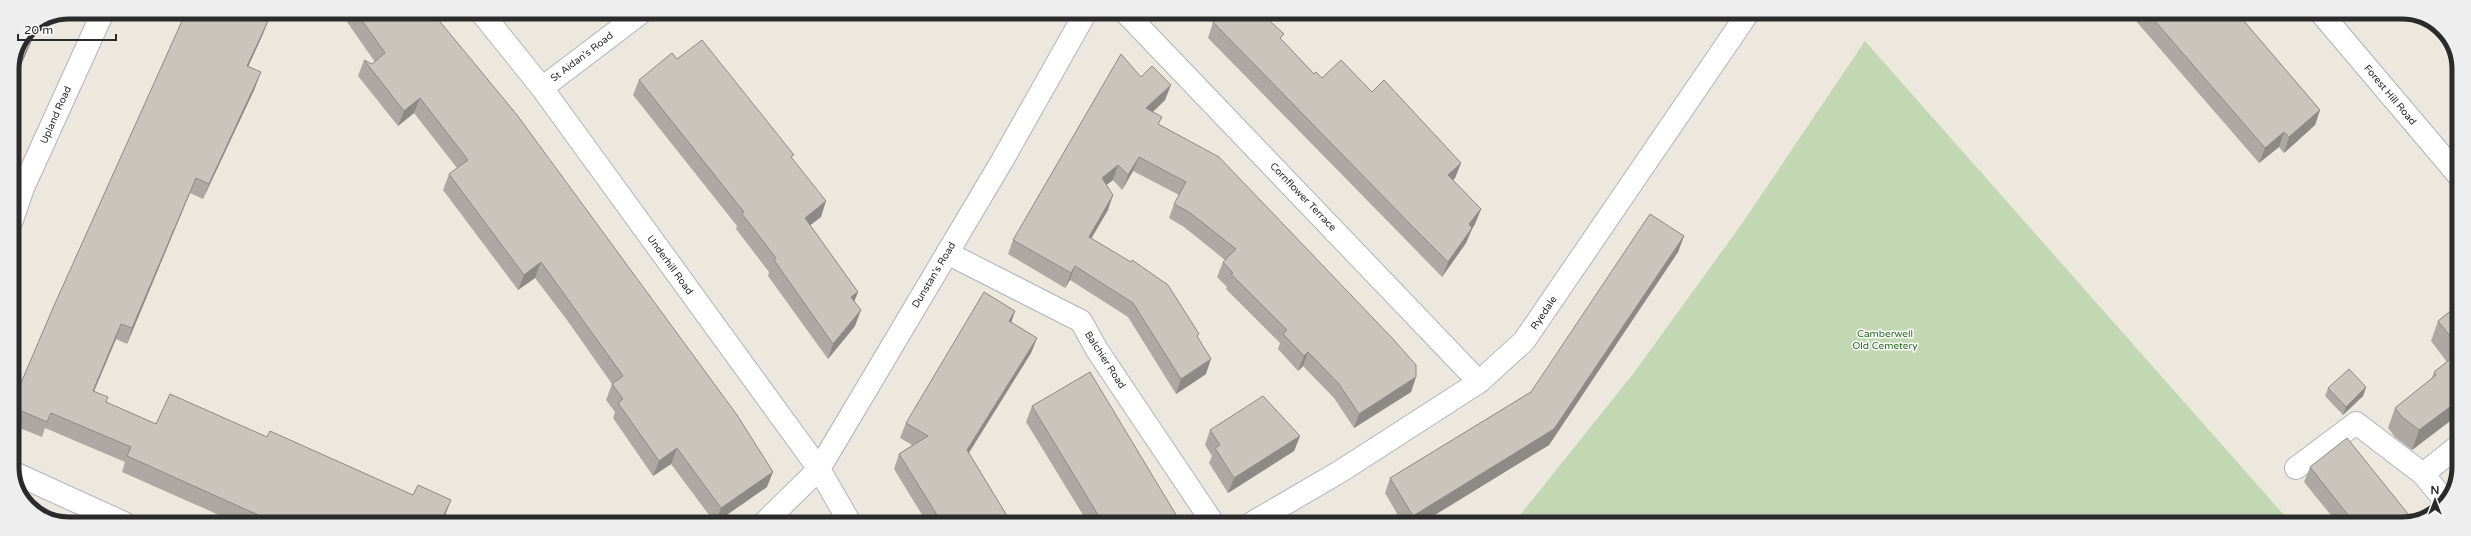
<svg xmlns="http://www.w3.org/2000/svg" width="2471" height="536" font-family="'Varela Round',sans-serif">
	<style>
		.cemetery { fill: #c2d8b3 }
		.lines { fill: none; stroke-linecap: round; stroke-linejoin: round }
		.street-casing { stroke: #b1b2bf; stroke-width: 24 }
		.secondary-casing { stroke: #b1b2bf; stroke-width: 24 }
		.street { stroke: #fff; stroke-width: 22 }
		.secondary { stroke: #fff; stroke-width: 22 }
		.wall { fill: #ada9a2 }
		.shaded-wall { fill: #8d8984 }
		.building { fill: #c9c4bc; stroke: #8d8984 }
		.labels { text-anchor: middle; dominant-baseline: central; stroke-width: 3; stroke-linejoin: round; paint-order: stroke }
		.street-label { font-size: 10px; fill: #2b2b2b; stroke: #fff }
		.park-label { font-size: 10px; fill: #226c17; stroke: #fff }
		.rim { fill: none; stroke: #2b2b2b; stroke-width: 5 }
	</style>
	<rect width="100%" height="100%" fill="#ede8dd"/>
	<path class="cemetery" d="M 1865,41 L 2292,524 L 1513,524 L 1633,374 L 1741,225 Z"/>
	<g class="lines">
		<g class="street-casing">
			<path id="street" d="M 481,12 L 542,88 L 819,469 L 850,523
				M 1125,12 L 1479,382
				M 542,88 L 642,12
				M 12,220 L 23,188 L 103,12
				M 947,253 L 1081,321 L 1097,350 L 1213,523
				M 2296,468 L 2356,423 L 2423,474 L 2458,446
				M 12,472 L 124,523
				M 2423,474 L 2445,501
				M 764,523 L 819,469 L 1002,161 L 1086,12
				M 1252,523 L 1341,471 L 1479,382 L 1524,341 L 1748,13"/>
		</g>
		<g class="secondary-casing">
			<path id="secondary" d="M 2321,13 L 2459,176"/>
		</g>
		<use href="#street" class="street"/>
		<use href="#secondary" class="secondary"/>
	</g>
	<path class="wall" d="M 316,12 L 331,12 L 322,20 Z
		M 340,12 L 434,12 L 433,14 L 767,487 L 715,523 L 671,464 L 653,476 L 613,418 L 615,412 L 606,400 L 612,384 L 567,320 L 535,278 L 518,290 L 443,190 L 449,174 L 457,168 L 414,113 L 398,126 L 358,76 L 364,60 L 372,64 L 375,62 Z
		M 563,12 L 576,12 L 567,19 Z
		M 2129,13 L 2237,13 L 2320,110 L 2315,125 L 2284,153 L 2279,147 L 2259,163 Z
		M 1213,22 L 1282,40 L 1314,74 L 1322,78 L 1372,92 L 1461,163 L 1455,178 L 1453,180 L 1481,209 L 1475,224 L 1472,229 L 1466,243 L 1442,277 L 1406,240 L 1208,38 Z
		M 263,34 L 248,67 L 255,88 L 203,199 L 190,193 L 127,344 L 116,339 L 94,392 L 106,402 L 156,424 L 445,516 L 442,523 L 237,523 L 122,472 L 125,462 L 45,428 L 42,437 L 12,425 L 12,404 Z
		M 677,59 L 792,158 L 821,217 L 810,225 L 858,292 L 854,301 L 855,326 L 828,359 L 768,276 L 769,272 L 736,229 L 737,226 L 633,95 L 639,80 Z
		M 1141,77 L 1165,100 L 1153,112 L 1159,125 L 1416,377 L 1411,392 L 1354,428 L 1334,398 L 1303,366 L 1298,371 L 1278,349 L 1280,343 L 1226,289 L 1227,287 L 1217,277 L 1223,262 L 1225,260 L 1184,227 L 1169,218 L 1174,204 L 1179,195 L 1133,171 L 1122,190 L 1113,180 L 1106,185 L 1108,210 L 1091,239 L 1198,338 L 1206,374 L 1176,394 L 1128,317 L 1070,280 L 1065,288 L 1008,254 L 1013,240 Z
		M 1684,236 L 1678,252 L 1549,445 L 1420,524 L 1403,524 L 1385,493 L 1390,478 L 1531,392 Z
		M 2458,305 L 2458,415 L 2412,450 L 2395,437 L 2388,428 L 2395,408 L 2432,378 L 2434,372 L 2447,362 L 2431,341 L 2438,321 Z
		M 1015,311 L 1011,322 L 1037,338 L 1031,353 L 969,453 L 1009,519 L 1018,523 L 927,523 L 894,469 L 899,454 L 912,445 L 900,438 L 906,423 Z
		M 2366,387 L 2363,396 L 2343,415 L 2325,396 L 2328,388 Z
		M 1032,406 L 1181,523 L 1088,523 L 1026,422 Z
		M 1210,430 L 1300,436 L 1294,451 L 1228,493 L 1209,463 L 1212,456 L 1205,445 Z
		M 2310,467 L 2402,524 L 2338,524 L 2304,482 Z"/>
	<path class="shaded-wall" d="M 325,12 L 331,12 L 322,20 Z
		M 570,12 L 576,12 L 567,19 Z
		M 269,19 L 263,34 L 241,82 L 247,66 Z
		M 39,24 L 12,86 L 12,83 L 38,25 Z
		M 261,72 L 255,88 L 203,199 L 209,184 Z
		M 1171,85 L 1165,100 L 1141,123 L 1146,108 Z
		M 420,98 L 414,113 L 398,126 L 404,111 Z
		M 2320,110 L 2315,125 L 2284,153 L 2289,137 Z
		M 2284,132 L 2279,147 L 2259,163 L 2265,148 Z
		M 1139,157 L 1133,171 L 1122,190 L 1128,175 Z
		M 1461,163 L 1455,178 L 1443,190 L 1448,175 Z
		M 1118,165 L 1113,180 L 1096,193 L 1102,178 Z
		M 196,178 L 190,193 L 127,344 L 132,328 Z
		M 1113,195 L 1108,210 L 1083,252 L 1089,237 Z
		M 826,201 L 821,217 L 800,233 L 805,218 Z
		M 1481,209 L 1475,224 L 1472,229 L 1466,243 L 1442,277 L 1448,262 L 1469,224 Z
		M 1684,236 L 1678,252 L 1549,445 L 1420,524 L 1411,524 L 1413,516 Z
		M 541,262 L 535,278 L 518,290 L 524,275 Z
		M 1075,266 L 1070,280 L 1065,288 L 1071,273 Z
		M 858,292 L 852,307 L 851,297 Z
		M 861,310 L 855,326 L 828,359 L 833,344 Z
		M 1015,311 L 1010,326 L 1009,321 Z
		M 121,324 L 116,339 L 87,407 L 93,391 Z
		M 1037,338 L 1031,353 L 961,465 L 967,450 Z
		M 1308,352 L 1303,366 L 1298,371 L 1304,356 Z
		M 1211,359 L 1206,374 L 1176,394 L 1181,379 Z
		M 1416,377 L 1411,392 L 1354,428 L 1359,414 Z
		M 2366,387 L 2363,396 L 2343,415 L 2346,407 Z
		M 2458,401 L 2458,415 L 2412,450 L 2419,430 Z
		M 1300,436 L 1294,451 L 1228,493 L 1234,478 Z
		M 677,448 L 671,464 L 653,476 L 659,461 Z
		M 773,472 L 767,487 L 715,523 L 721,508 Z
		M 451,500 L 445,516 L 442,523 L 440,523 Z"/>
	<path class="building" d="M 186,12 L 254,12 L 269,19 L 247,66 L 261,72 L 209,184 L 196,178 L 132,328 L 121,324 L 93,391 L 108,397 L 106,402 L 156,424 L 170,394 L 267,437 L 270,431 L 413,495 L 418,485 L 451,500 L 440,523 L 276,523 L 127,456 L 131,447 L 51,413 L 47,422 L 12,407 L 12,404 L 53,308 Z
		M 356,12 L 432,12 L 517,115 L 737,415 L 773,472 L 721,508 L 677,448 L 659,461 L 618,403 L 623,399 L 612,384 L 623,376 L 572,305 L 541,262 L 524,275 L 449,174 L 468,160 L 420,98 L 404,111 L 364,60 L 372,64 L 385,53 Z
		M 1223,13 L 1261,13 L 1284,34 L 1280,38 L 1314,74 L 1316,72 L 1322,78 L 1341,60 L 1372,92 L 1384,80 L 1461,163 L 1448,175 L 1481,209 L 1469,224 L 1472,228 L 1448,262 L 1411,225 L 1213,22 Z
		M 2148,13 L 2237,13 L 2320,110 L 2289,137 L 2284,132 L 2265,148 Z
		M 38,25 L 12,83 L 12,69 L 29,28 Z
		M 702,40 L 794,155 L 791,157 L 826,201 L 805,218 L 858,292 L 851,297 L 861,310 L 833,344 L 774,260 L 776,258 L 742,214 L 744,212 L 639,80 L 672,53 L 677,59 Z
		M 1121,54 L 1141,77 L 1152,66 L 1171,85 L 1146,108 L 1162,117 L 1158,124 L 1219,157 L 1394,340 L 1416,365 L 1416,377 L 1359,414 L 1339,384 L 1308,352 L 1304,356 L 1283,334 L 1287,330 L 1231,274 L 1233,273 L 1223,262 L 1236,249 L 1189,212 L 1174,204 L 1186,182 L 1139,157 L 1128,175 L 1118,165 L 1102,178 L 1113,195 L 1089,237 L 1131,262 L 1132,260 L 1168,285 L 1199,334 L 1197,336 L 1211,359 L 1181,379 L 1133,303 L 1075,266 L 1071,273 L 1013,240 Z
		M 1650,214 L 1684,236 L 1554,429 L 1413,516 L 1390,478 L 1531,392 Z
		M 984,292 L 1015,311 L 1009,321 L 1037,338 L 967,450 L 1009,519 L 1013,516 L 1018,523 L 942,523 L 899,454 L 928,436 L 906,423 Z
		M 2458,305 L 2458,346 L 2438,321 Z
		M 2458,353 L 2458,401 L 2419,430 L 2402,417 L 2395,408 L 2436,375 L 2434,372 Z
		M 2349,369 L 2366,387 L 2346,407 L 2328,388 Z
		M 1090,372 L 1181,523 L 1103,523 L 1032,406 Z
		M 1263,396 L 1300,436 L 1234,478 L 1215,448 L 1220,445 L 1210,430 Z
		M 2347,438 L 2413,520 L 2402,524 L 2355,524 L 2310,467 Z
		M 28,506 L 65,523 L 58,523 L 28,507 Z"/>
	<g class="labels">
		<g class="street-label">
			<text transform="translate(582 57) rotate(-37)">St Aidan's Road</text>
			<text transform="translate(2390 95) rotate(50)">Forest Hill Road</text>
			<text transform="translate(56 115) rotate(-66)">Upland Road</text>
			<text transform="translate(1303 197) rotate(46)">Cornflower Terrace</text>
			<text transform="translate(670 265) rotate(54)">Underhill Road</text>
			<text transform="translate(934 275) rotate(-59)">Dunstan's Road</text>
			<text transform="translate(1544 313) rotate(-56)">Ryedale</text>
			<text transform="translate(1105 360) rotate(57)">Balchier Road</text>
		</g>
		<g class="park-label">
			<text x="1885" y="334">Camberwell<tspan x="1885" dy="12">Old Cemetery</tspan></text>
		</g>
	</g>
	<path d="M0 0H2471V536H0ZM69 19H2402A50 50 0 0 1 2452 69V467A50 50 0 0 1 2402 517H69A50 50 0 0 1 19 467V69A50 50 0 0 1 69 19Z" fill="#eee" fill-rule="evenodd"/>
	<path class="rim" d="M69 19H2402A50 50 0 0 1 2452 69V467A50 50 0 0 1 2402 517H69A50 50 0 0 1 19 467V69A50 50 0 0 1 69 19Z"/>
	<g transform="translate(2435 500)" stroke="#ffffff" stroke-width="3" paint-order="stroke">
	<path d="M0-3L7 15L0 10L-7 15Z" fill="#2b2b2b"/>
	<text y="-6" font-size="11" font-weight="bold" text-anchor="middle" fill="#2b2b2b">N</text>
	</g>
	<path d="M18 34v6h98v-6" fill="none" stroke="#2b2b2b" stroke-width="2"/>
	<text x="24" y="34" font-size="12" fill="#2b2b2b" stroke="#ffffff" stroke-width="3" paint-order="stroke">20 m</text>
</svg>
